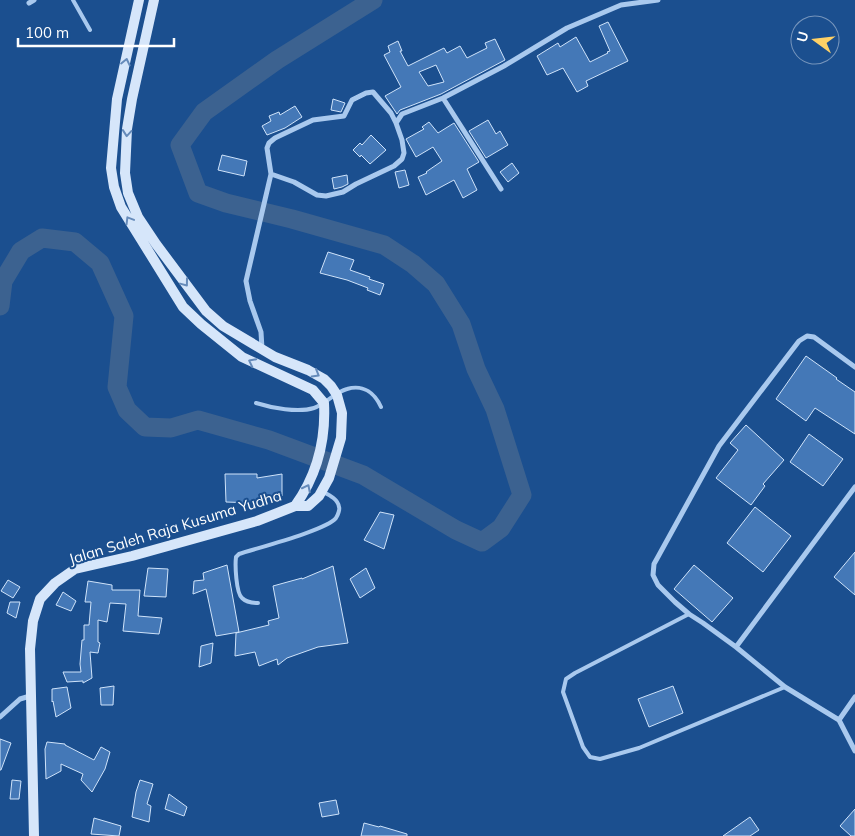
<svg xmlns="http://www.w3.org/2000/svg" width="855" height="836" font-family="Mulish,sans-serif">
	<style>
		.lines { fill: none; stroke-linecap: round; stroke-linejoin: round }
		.river { stroke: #3c6290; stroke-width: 19 }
		.building { fill: #4478b7; stroke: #cfe3fa; fill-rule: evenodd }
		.lane { stroke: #a9c9ee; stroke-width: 4 }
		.street { stroke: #a9c9ee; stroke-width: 5 }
		.secondary { stroke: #d6e6fa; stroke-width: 10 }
		.oneway { stroke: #668bba }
		.labels { text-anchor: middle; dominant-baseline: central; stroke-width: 4; stroke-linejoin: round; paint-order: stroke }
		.street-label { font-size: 15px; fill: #fff; stroke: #1b4f8f }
	</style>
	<rect width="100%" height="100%" fill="#1b4f8f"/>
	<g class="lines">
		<path class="river" d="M 0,306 L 3,281 L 21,251 L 42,238 L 75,242 L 100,263 L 124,316 L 117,387 L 127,410 L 145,427 L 171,428 L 198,420 L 269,440 L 363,475 L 456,530 L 482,542 L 501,528 L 522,495 L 495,409 L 476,369 L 461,324 L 436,284 L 413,264 L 384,245 L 292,219 L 226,203 L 198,193 L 180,145 L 204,112 L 277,60 L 373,0"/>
	</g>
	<path class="building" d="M 608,22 L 628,61 L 586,81 L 588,86 L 577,92 L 563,68 L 547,75 L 537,56 L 558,43 L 560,47 L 576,37 L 590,62 L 608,53 L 607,52 L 610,51 L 599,26 Z
		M 495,39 L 505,60 L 441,94 L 400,110 L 397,114 L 385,96 L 401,87 L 384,55 L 390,52 L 388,46 L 398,41 L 402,51 L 400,51 L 408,66 L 444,48 L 447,53 L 460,46 L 467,58 L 487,48 L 485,43 ZM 436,65 L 444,82 L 428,86 L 419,72 Z
		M 333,99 L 345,103 L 341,112 L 331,110 Z
		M 295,106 L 302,117 L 285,128 L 267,135 L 262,126 L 271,121 L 269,116 L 279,112 L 280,115 Z
		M 488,120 L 496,134 L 500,131 L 508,145 L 486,158 L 469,131 Z
		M 429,122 L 438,133 L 454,123 L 479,162 L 467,169 L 477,190 L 463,198 L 454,180 L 426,195 L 418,177 L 427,173 L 426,172 L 442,161 L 433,147 L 416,157 L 406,139 L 424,129 L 422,127 Z
		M 371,135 L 386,150 L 370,164 L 361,155 L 360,157 L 353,150 L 360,143 L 362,145 Z
		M 222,155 L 247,161 L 244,176 L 218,170 Z
		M 512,163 L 519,173 L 508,182 L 500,172 Z
		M 405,170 L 409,185 L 399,188 L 395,172 Z
		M 347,175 L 348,184 L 342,187 L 334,189 L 332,178 Z
		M 328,252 L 354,260 L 350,270 L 370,277 L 369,279 L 384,284 L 380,295 L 367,290 L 368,288 L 347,280 L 320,273 Z
		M 806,356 L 837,378 L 836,379 L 855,392 L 855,434 L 815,408 L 806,421 L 776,399 Z
		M 746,425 L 784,460 L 763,484 L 765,486 L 751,505 L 716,478 L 738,450 L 730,443 Z
		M 809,434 L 843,459 L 823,486 L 790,462 Z
		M 225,474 L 257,474 L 257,478 L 282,474 L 282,496 L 255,501 L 255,503 L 226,502 Z
		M 755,507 L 791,536 L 763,572 L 727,543 Z
		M 380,512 L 394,515 L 384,549 L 364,540 Z
		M 855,552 L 855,595 L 834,577 Z
		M 227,565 L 239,632 L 216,636 L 206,589 L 193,594 L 194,581 L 204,580 L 203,573 Z
		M 694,565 L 733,598 L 712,622 L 674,589 Z
		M 333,566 L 348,643 L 318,647 L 287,658 L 278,665 L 277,659 L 259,666 L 255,652 L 235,656 L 236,633 L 269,625 L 268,621 L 279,618 L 273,586 L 302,578 L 302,579 Z
		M 148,568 L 168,569 L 166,597 L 144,596 Z
		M 366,568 L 375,588 L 360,598 L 350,579 Z
		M 8,580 L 20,587 L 13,598 L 1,591 Z
		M 88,581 L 112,585 L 112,590 L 140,590 L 138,616 L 162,618 L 159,634 L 123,631 L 126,604 L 110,603 L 107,622 L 98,620 L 98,642 L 100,643 L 98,653 L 90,652 L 92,678 L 83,683 L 83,681 L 67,682 L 63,672 L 81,672 L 80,664 L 82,640 L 84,640 L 84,625 L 89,625 L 91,602 L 85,602 Z
		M 63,592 L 76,601 L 71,611 L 56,605 Z
		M 10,602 L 20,602 L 16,618 L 7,613 Z
		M 213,643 L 211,663 L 199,667 L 201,646 Z
		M 114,686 L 113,705 L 101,705 L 100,688 Z
		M 673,686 L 683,713 L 649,727 L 638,699 Z
		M 67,687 L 71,708 L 56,717 L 53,701 L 52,702 L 52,689 Z
		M 0,739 L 11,743 L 1,770 L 0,770 Z
		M 47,742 L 65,744 L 65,745 L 94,760 L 101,747 L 110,752 L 105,769 L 92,792 L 81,780 L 83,774 L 61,764 L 61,771 L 46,779 L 45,749 Z
		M 12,780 L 21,781 L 19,799 L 10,799 Z
		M 140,780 L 153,784 L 147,804 L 151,806 L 149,822 L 132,817 L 136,792 Z
		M 169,794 L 187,807 L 184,816 L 165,809 Z
		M 336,800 L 339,814 L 322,817 L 319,803 Z
		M 855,809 L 855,836 L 851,836 L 840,826 Z
		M 750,817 L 759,830 L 750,836 L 723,836 Z
		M 94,818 L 121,826 L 119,836 L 91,834 Z
		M 364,823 L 379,827 L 380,826 L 407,834 L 407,836 L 361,836 Z"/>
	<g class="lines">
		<path class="lane" d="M 73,0 L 90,30
			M 256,403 C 272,408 298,413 314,408 C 326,404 335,392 347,389 C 364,384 375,394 381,407
			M 258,603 C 253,603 246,602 242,598 C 236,593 235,565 236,557 L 239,554 C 257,548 327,530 336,518 C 338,515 340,509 339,507 C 338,499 329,495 323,492
			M 689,614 L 575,673 L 566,679 L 563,692 L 583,747 L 590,757 L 600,759 L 639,748 L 785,687"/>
		<path class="street" d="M 29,3 L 34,0
			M 443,98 L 501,189
			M 271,174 L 267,148 L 269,143 L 275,138 L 313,120 L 344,116 L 352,100 L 366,93 L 373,92 L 391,113 L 396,123
			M 262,349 L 261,332 L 250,301 L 246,281 L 271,174 L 294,182 L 317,195 L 326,196 L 343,192 L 356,184 L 394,166 L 402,159 L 404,153 L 402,140 L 396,123 L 402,114 L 443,98 L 504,66 L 567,28 L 621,5 L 658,0
			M 855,367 L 814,337 L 807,336 L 799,341 L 719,446 L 659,555 L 654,564 L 653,575 L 658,585 L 675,602 L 689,614 L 703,623 L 736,647 L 785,687 L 839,720 L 855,751
			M 736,647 L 855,487
			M 0,717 L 20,699 L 30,696
			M 839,720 L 855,697"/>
		<path class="secondary" d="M 139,0 L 117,99 L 111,168 L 114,187 L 121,207 L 183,307 L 201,324 L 242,357 L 313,390 L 324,403 C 326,441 317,475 295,506
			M 34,836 L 30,649 L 33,621 L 40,599 L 55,583 L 75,569 L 132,556 L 257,521 L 295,506 L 308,506 L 319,496 L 329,478 L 341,438 L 342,413 L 337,395 L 331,386 L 324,379 L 308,370 L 275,357 L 223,326 L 206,311 L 156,244 L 138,217 L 128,193 L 125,173 L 127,129 L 132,99 L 154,0"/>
	</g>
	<defs><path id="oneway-chevron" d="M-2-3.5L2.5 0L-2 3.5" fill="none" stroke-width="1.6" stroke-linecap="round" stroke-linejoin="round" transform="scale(1.25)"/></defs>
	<g class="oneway">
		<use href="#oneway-chevron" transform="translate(126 62) rotate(-77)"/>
		<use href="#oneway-chevron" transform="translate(127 133) rotate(95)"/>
		<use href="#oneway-chevron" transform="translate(129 220) rotate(-121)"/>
		<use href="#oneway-chevron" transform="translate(185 283) rotate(53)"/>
		<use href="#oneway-chevron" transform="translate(252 362) rotate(-153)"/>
		<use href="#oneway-chevron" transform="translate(316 374) rotate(30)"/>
		<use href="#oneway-chevron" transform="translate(307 488) rotate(-63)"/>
	</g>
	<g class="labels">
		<g class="street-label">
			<text transform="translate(175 527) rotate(-17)">Jalan Saleh Raja Kusuma Yudha</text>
		</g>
	</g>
	<g transform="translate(815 40) rotate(285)"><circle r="24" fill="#1b4f8f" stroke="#7695bc"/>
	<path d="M0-4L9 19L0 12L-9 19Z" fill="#ffd166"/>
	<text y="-8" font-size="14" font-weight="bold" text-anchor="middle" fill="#ffffff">U</text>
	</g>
	<path d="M18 38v8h156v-8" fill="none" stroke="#ffffff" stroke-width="2.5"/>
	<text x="25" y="38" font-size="15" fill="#ffffff" stroke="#1b4f8f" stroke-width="4" paint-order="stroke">100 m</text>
</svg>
